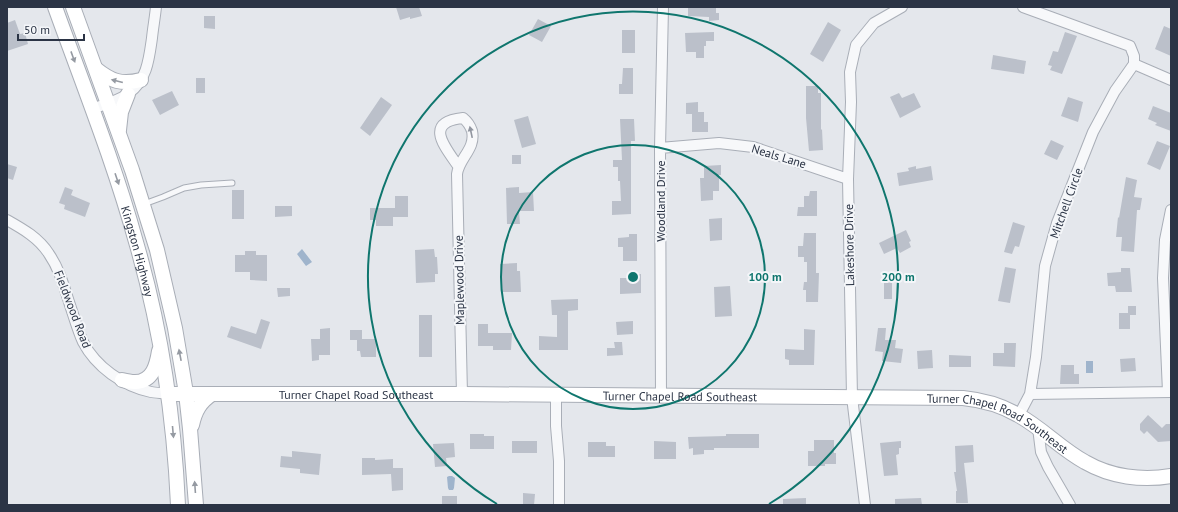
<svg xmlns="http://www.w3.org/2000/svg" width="1178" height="512" font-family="'PT Sans',sans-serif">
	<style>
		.water { fill: #9fb4cc }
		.building { fill: #bbc0ca }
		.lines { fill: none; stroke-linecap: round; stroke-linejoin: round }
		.lane-casing { stroke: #a9aeb7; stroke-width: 7 }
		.street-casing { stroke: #a9aeb7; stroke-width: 12 }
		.secondary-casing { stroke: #a9aeb7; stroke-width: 16 }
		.lane { stroke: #f7f8fa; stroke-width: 5 }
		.street { stroke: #f7f8fa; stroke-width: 10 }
		.secondary { stroke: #fff; stroke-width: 14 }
		.oneway { fill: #959aa2 }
		.oneway2 { fill: #9196a0 }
		.ring { fill: none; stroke: #0f766e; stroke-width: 2 }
		.labels { text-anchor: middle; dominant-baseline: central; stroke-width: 4; stroke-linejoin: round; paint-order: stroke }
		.street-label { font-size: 12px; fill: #2b3445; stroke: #f4f6f9 }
		.centre { fill: #0f766e; stroke: #f4f6f9; stroke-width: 2 }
		.ring-label { font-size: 12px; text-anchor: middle; font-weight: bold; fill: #0f766e; stroke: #f4f6f9; stroke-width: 4; stroke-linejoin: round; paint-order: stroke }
	</style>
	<rect width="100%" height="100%" fill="#e4e7ec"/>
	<path class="water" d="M 302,249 L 312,262 L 306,266 L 297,254 Z
		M 1086,361 L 1093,361 L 1093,373 L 1086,373 Z
		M 449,476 L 452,476 L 455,478 L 454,488 L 453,490 L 449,490 L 448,488 L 447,477 Z"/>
	<path class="building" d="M 396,7 L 419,7 L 422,16 L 410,19 L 410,17 L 400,20 Z
		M 688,7 L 716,7 L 716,13 L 719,13 L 719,20 L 709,21 L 709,17 L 688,16 Z
		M 204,16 L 215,16 L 215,29 L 204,28 Z
		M 538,19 L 551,26 L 542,42 L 529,35 Z
		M 15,20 L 20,34 L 25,33 L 28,44 L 7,51 L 7,23 Z
		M 828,22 L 841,30 L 823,62 L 810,54 Z
		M 1164,26 L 1171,29 L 1171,56 L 1155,49 Z
		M 622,30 L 635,30 L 635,53 L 622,53 Z
		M 714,32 L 714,41 L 706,41 L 706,46 L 704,46 L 704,58 L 696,58 L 696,52 L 686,52 L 685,33 Z
		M 1065,32 L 1077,36 L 1062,74 L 1050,70 L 1052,66 L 1048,65 L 1053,51 L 1058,52 Z
		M 993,55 L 1026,61 L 1024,74 L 991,69 Z
		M 623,68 L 633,68 L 633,94 L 619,94 L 619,84 L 622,84 Z
		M 196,78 L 205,78 L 205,93 L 196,93 Z
		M 806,86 L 818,86 L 818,93 L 821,93 L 821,130 L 822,129 L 823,150 L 809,151 L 806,118 Z
		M 172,91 L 179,105 L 160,115 L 152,100 Z
		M 899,93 L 902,98 L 914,93 L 921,107 L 900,118 L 890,97 Z
		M 381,97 L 392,105 L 370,136 L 360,128 Z
		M 1068,97 L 1083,102 L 1078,122 L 1061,116 Z
		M 698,102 L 698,112 L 704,112 L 704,122 L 708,122 L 708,132 L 692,132 L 692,114 L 686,114 L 686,103 Z
		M 1153,106 L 1171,113 L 1171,131 L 1155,125 L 1157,123 L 1148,119 Z
		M 528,116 L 536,144 L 522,148 L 514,120 Z
		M 620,119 L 634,119 L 635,141 L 631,141 L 631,214 L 612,215 L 612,201 L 621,201 L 620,181 L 618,181 L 618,167 L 613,167 L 613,160 L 622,160 Z
		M 1051,140 L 1064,146 L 1057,160 L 1044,154 Z
		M 1157,141 L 1170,146 L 1160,170 L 1147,164 Z
		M 512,155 L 521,155 L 521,164 L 512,164 Z
		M 7,164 L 17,167 L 13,180 L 7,178 Z
		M 721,165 L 721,175 L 719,175 L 719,191 L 713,191 L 713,200 L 701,201 L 700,178 L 704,178 L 704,166 Z
		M 916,166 L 916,169 L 931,166 L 933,180 L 899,186 L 897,173 L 909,171 L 908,168 Z
		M 1126,177 L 1137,180 L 1134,197 L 1142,198 L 1140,210 L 1137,210 L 1134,252 L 1121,251 L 1122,237 L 1116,237 L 1118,217 L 1119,218 Z
		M 65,187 L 73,190 L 71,195 L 90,203 L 85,217 L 64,209 L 65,205 L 59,203 Z
		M 519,187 L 519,193 L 533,192 L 534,211 L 519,211 L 520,224 L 507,224 L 506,188 Z
		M 232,190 L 244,190 L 244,219 L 232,219 Z
		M 810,191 L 817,191 L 817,216 L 797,216 L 798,207 L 804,207 L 804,196 L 809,196 Z
		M 395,196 L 408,196 L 408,217 L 393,217 L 393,226 L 376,226 L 376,220 L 370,220 L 370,208 L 395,208 Z
		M 275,206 L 292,206 L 292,216 L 275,217 Z
		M 722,218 L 722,240 L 710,241 L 709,219 Z
		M 1013,222 L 1025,226 L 1019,247 L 1015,246 L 1012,254 L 1004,252 Z
		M 906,230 L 911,241 L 909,242 L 911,247 L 900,253 L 897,248 L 884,254 L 879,243 Z
		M 804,233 L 816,233 L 816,273 L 819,273 L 818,302 L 806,302 L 806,290 L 803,290 L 804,282 L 807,282 L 807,262 L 804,262 L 804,257 L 798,257 L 798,246 L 803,246 Z
		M 629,234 L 637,234 L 637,261 L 623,261 L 623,247 L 618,247 L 618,238 L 629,237 Z
		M 434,249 L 435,257 L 437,257 L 438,274 L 435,274 L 435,282 L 416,283 L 415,250 Z
		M 245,251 L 256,251 L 256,255 L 267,255 L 267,281 L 250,280 L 250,272 L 235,272 L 235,255 L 245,255 Z
		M 517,263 L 517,271 L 520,271 L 521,292 L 502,292 L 500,264 Z
		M 1005,267 L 1016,269 L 1010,303 L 998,301 Z
		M 1121,268 L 1130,268 L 1132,292 L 1116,292 L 1115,286 L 1108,286 L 1107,273 L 1121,272 Z
		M 641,274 L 641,293 L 620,294 L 620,278 L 632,278 L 632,275 Z
		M 884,280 L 892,280 L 892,299 L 884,299 Z
		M 730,286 L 732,316 L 715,317 L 714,287 Z
		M 277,288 L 290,288 L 290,296 L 278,297 Z
		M 578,299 L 578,310 L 568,311 L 568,350 L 539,350 L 539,336 L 557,337 L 557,315 L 552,315 L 551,300 Z
		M 1128,306 L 1136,306 L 1136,315 L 1130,315 L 1130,329 L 1119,329 L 1119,313 L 1128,313 Z
		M 419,315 L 432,315 L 432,357 L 419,357 Z
		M 261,319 L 270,322 L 261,349 L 227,337 L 231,326 L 256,334 Z
		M 633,321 L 633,334 L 617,335 L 616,322 Z
		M 478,324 L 488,324 L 488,333 L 512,333 L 511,350 L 493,350 L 493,346 L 478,346 Z
		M 330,328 L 330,355 L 319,355 L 319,360 L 312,361 L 311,339 L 320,339 L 320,329 Z
		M 878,328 L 886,328 L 885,340 L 896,340 L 895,348 L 903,349 L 901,363 L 882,361 L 883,352 L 875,351 Z
		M 804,329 L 815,330 L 814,365 L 789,365 L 789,360 L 785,359 L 785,349 L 804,350 Z
		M 350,330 L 362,330 L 362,339 L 376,339 L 376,357 L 361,357 L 360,351 L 357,351 L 357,340 L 350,340 Z
		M 614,342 L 622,342 L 623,355 L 607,356 L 607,348 L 615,348 Z
		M 1004,343 L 1016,343 L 1015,367 L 993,366 L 993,353 L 1004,353 Z
		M 932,350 L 933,368 L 918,369 L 917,351 Z
		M 949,355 L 971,356 L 971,367 L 949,367 Z
		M 1135,358 L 1136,371 L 1121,372 L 1120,359 Z
		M 1061,365 L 1074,365 L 1074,374 L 1079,374 L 1079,384 L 1060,384 Z
		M 1148,415 L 1162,428 L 1166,424 L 1171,424 L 1171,441 L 1158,442 L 1147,431 L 1144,434 L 1140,430 L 1140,424 Z
		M 470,434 L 484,434 L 484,436 L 494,436 L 494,449 L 470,449 Z
		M 726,434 L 759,434 L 759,448 L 714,448 L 714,450 L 704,450 L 704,454 L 693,455 L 693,448 L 689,449 L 688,437 L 726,436 Z
		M 814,440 L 834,440 L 834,453 L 836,453 L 836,464 L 825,464 L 825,466 L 808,466 L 808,451 L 814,451 Z
		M 512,441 L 537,441 L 537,453 L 512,453 Z
		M 654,441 L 676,442 L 676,459 L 654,459 Z
		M 901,441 L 901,448 L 899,448 L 899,454 L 896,455 L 898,475 L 884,476 L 880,443 Z
		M 588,442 L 606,442 L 606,446 L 615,446 L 615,457 L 588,457 Z
		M 454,443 L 455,457 L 446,458 L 447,466 L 435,467 L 433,444 Z
		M 973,445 L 974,462 L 964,463 L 967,490 L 968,503 L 956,503 L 956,491 L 957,491 L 954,472 L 956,472 L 955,446 Z
		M 292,451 L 321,454 L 319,475 L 300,473 L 300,469 L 280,467 L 281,456 L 292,457 Z
		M 362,458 L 375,458 L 375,460 L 393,459 L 393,468 L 403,468 L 403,490 L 392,491 L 391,474 L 362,475 Z
		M 523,493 L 535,494 L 534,505 L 523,505 Z
		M 442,496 L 457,496 L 457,505 L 442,505 Z
		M 806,498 L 806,505 L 783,505 L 783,499 Z
		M 921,498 L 922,505 L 895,505 L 895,499 Z"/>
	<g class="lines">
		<g class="lane-casing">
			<path id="lane" d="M 144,204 L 163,197 L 184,188 L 201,185 L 232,183"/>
		</g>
		<g class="street-casing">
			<path id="street" d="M 1023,7 L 1130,46 L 1134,56 L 1134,64
				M 1134,64 L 1171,80
				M 91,109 C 104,105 118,101 129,93 C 147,80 149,59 152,38 C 153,28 155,17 156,7
				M 660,148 L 719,143 L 753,147 L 848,179
				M 458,166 C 445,147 423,122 463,118 C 468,122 470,125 472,131 C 476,149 459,158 457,174 L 462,394
				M 7,220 C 23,229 39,238 49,254 C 60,270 64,287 70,305 C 74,317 78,331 83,342 C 96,367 123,386 151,392 C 156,393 163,393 169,394
				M 1168,392 L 1163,278 L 1165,240 L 1171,210
				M 556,394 L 556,426 L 559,461 L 559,505
				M 1030,394 L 1171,392
				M 661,396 L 660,148 L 663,7
				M 1019,415 L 1030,394 L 1036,357 L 1045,266 L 1057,223 L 1093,132 L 1115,91 L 1134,64
				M 1038,428 L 1041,452 L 1048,467 L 1070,505
				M 865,505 L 852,397 L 848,179 L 851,102 L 850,72 L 856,45 L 874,23 L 902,7"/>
		</g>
		<g class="secondary-casing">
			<g id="secondary">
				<path id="s1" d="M 55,7 C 83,85 114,162 136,242 C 161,328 174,416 178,505"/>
				<path d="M 73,7 L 132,170 L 157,250 L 175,328 L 186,393 L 190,429 L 196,505"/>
				<path d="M 96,69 C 111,81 121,85 141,80"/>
				<path d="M 119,130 L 121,112 L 128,94"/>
				<path d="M 122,380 C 126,381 131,382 135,382 C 153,382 157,364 159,351"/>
				<path id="s2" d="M 169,394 L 462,394 L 963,398 C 982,400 1001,405 1018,415 C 1042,428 1061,449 1085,462 C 1111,477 1142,481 1171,476"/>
				<path d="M 192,425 C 195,411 200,402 212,394"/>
			</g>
		</g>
		<use href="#lane" class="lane"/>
		<use href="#street" class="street"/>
		<use href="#secondary" class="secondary"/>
	</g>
	<defs><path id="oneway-solid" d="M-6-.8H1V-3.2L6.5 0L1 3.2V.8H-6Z"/></defs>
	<g class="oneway">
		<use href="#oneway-solid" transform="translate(73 57) rotate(70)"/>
		<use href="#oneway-solid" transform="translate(117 81) rotate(-166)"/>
		<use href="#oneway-solid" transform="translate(117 179) rotate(71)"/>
		<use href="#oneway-solid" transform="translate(180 355) rotate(-101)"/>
		<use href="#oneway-solid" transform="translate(173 432) rotate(85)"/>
		<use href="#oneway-solid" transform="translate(195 487) rotate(-94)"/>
	</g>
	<use class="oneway2" href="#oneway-solid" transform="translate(471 132) rotate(-102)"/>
	<g class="ring">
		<circle cx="633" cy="277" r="132"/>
		<path d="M497 504A265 265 0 1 1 769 504"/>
	</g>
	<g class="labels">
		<g class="street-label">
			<text transform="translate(779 156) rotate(17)">Neals Lane</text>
			<text transform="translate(660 201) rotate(-90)">Woodland Drive</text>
			<text transform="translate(1066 203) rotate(-70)">Mitchell Circle</text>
			<text transform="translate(849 245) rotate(-91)">Lakeshore Drive</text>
			<text stroke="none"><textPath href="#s1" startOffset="258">Kingston Highway</textPath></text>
			<text transform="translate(459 280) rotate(-91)">Maplewood Drive</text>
			<text transform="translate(73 309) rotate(69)">Fieldwood Road</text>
			<text stroke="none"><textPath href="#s2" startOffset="187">Turner Chapel Road Southeast</textPath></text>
			<text stroke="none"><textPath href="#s2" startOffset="511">Turner Chapel Road Southeast</textPath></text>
			<text stroke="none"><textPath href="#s2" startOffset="835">Turner Chapel Road Southeast</textPath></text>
		</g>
	</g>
	<circle cx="633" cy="277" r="6" class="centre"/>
	<g class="ring-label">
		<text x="765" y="281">100 m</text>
		<text x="898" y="281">200 m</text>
	</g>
	<rect width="1178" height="512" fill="none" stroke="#2b3445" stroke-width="16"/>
	<path d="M18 34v6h66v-6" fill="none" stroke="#2b3445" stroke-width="2"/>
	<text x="24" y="34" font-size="12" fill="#2b3445" stroke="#f4f6f9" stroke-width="3" paint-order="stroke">50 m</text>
</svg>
